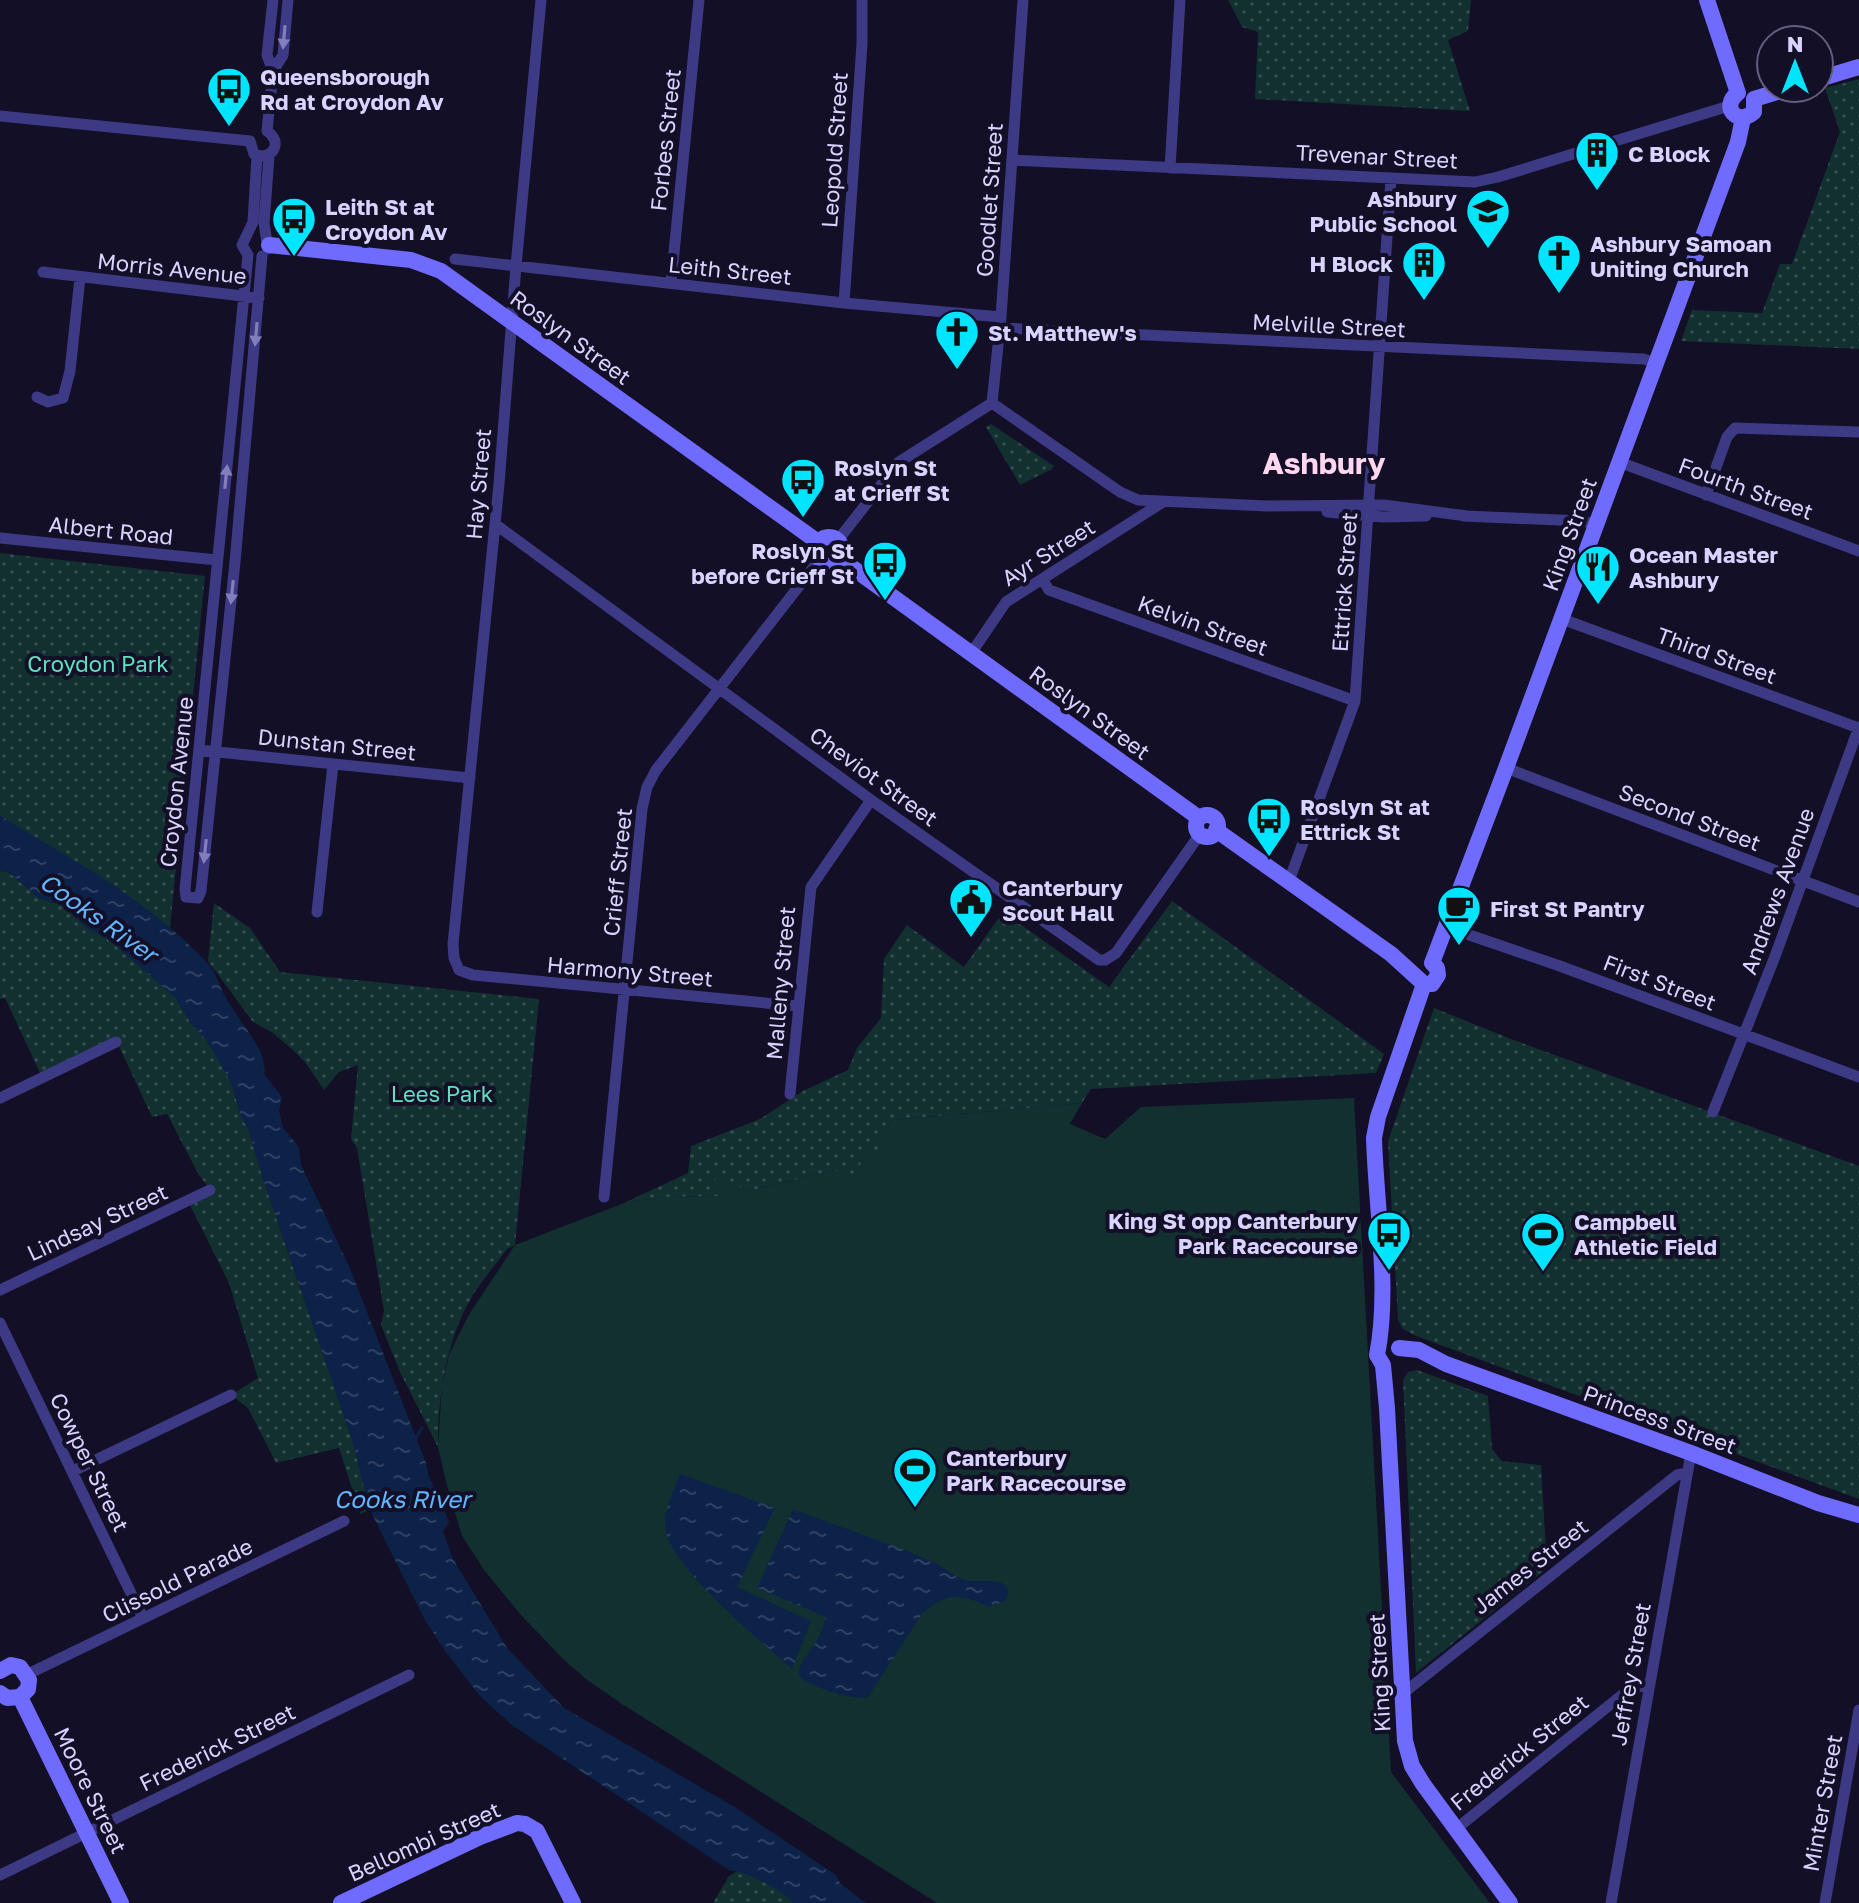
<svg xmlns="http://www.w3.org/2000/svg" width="1859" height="1903" font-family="'Golos Text',sans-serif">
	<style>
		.green { fill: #12302f }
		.park { fill: url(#park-dots) }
		.water { fill: url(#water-ripples) }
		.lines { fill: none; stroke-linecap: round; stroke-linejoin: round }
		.stream { stroke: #0c2248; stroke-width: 3 }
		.street { stroke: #3d3a85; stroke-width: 11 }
		.secondary { stroke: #6f6bff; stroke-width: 16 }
		.oneway { fill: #837fbc }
		.labels { text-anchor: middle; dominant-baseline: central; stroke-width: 8; stroke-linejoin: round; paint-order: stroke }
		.poi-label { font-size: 22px; font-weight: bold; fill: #d9d4ff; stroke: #130f26; text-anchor: start }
		.street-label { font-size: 22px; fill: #d9d4ff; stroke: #130f26 }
		.park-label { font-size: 22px; fill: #5fe0c0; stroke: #130f26 }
		.water-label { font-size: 24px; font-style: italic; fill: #62b6ff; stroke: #130f26 }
		.district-label { font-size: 30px; font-weight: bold; fill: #ffd6f0; stroke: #130f26 }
	</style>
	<defs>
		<pattern id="park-dots" width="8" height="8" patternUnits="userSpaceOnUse" patternTransform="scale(2)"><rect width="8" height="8" fill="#12302f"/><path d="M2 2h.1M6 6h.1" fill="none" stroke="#344d4e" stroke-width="1.8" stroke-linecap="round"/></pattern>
		<pattern id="water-ripples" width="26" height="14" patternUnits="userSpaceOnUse" patternTransform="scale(2)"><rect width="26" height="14" fill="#0c2248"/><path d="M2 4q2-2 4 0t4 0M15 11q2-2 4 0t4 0" fill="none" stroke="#2f4163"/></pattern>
	</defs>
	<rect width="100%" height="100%" fill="#130f26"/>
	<path class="green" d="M 1354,1098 L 1391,1772 L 1490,1903 L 937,1903 L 622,1704 L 586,1679 L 563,1659 L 520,1614 L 484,1570 L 462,1536 L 446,1482 L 438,1447 L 442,1385 L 449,1355 L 468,1316 L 515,1245 L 624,1203 L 661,1197 L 718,1196 L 713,1183 L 717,1175 L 749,1191 L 835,1170 L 868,1150 L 875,1153 L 892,1120 L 1082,1103 L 1070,1124 L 1105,1139 L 1141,1107 Z"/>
	<path class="park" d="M 1228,0 L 1471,0 L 1468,31 L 1448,40 L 1470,111 L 1255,99 L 1258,32 L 1242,27 Z
		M 1859,79 L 1859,349 L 1681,341 L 1692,310 L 1762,313 L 1780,264 L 1792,264 L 1840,132 L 1825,88 Z
		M 991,424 L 1054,466 L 1052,469 L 1020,485 L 986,427 Z
		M 0,553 L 205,576 L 170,928 L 116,887 L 0,816 Z
		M 0,871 L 8,872 L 39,898 L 63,906 L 86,927 L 109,940 L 159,982 L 176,998 L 191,1024 L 206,1039 L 222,1066 L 232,1084 L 241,1117 L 248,1128 L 263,1179 L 352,1439 L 370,1510 L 360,1514 L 339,1448 L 276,1463 L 248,1408 L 231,1395 L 258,1378 L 229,1283 L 188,1201 L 210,1189 L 199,1175 L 167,1114 L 152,1117 L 117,1042 L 42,1077 L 5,998 L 0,999 Z
		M 1172,901 L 1384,1054 L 1376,1073 L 1091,1089 L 1082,1103 L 892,1120 L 875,1154 L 867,1150 L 853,1180 L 835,1170 L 749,1191 L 717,1176 L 713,1183 L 721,1187 L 718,1196 L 661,1197 L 624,1203 L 688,1173 L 691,1146 L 760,1119 L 803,1091 L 848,1070 L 857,1048 L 881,1018 L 884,959 L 907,925 L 964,967 L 1003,912 L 1109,987 Z
		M 214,903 L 250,928 L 280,972 L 539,999 L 515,1245 L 507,1249 C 496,1264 483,1279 473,1295 C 446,1340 438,1395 438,1447 L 400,1372 L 381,1325 L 384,1311 L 357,1148 L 351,1139 L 358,1065 L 339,1072 L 324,1090 L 305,1062 L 293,1050 L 273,1033 L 253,1022 L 208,961 Z
		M 1434,1008 L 1511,1039 L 1859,1166 L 1859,1499 L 1416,1336 L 1403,1329 L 1398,1320 L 1388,1141 Z
		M 1417,1370 L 1488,1396 L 1492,1449 L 1502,1461 L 1541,1465 L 1547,1568 L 1416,1673 L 1403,1380 L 1408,1372 Z
		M 739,1870 L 784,1892 L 793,1903 L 713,1903 L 729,1876 Z"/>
	<path class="water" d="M 0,816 C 74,860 152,902 210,966 C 216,973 217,980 221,988 C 226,1000 236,1013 243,1024 C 253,1039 267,1056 264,1074 L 282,1097 L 279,1111 L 283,1128 L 299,1147 L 301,1165 L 349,1266 L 426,1463 L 428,1474 L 449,1522 L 443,1531 L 453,1559 L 507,1648 L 564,1708 L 733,1806 L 836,1875 L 840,1883 L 864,1902 L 869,1903 L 793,1903 C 782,1890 746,1871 729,1870 L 512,1725 L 480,1696 L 445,1651 L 425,1620 L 370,1510 L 352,1439 L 263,1179 L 248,1128 L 241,1117 L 232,1084 L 206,1039 L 191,1024 L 176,998 L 109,940 L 86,927 L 63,906 L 39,898 L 9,872 L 0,871 Z
		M 680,1474 L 775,1508 L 737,1587 L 811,1621 L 792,1669 C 762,1641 668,1566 665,1527 C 664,1509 674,1490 680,1474 Z
		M 793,1509 C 839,1527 888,1542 933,1562 C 943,1566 951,1574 960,1578 C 976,1586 1003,1573 1009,1592 L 1005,1601 L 989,1607 C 960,1593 946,1592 922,1614 L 868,1697 C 854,1701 807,1687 799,1675 C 799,1661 808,1655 815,1644 C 820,1636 823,1626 826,1617 L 757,1588 Z"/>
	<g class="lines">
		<path class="stream" d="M 414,1441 L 422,1428"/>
		<path class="street" d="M 541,0 L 516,266 L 499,484 L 453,944 L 454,958 L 459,970 L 473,975 L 797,1006
			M 273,71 L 283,55 L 288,0
			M 0,116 L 250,141
			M 267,131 L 273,71 L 267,55 L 273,0
			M 250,141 L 254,154 C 272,162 284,142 267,131
			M 1012,160 L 1475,182 L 1498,177 L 1729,106
			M 1170,168 L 1180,0
			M 268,249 L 264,223 L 269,156
			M 248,255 L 185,889 L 186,897 L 198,898 L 201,891 L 235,562 L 262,256
			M 248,255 L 242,245 L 253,222 L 257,156
			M 455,259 L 844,303 L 1001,317
			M 43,272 L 259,298
			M 671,283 L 699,0
			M 844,303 L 862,44 L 862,0
			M 1000,328 L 1643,359 L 1656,362
			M 37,397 L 48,402 L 63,398 L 70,371 L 80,278
			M 992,403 L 1120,492 L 1138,500 L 1267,506 L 1384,505 L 1467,516
			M 992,403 L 1001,317 L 1023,0
			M 1619,462 L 1859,551
			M 1706,495 L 1727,437 L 1735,428 L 1859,432
			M 1327,512 L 1383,517 L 1426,516
			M 1463,516 L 1583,521 L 1597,525
			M 495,524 L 871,800 L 1099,960 L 1105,960 L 1116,953 L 1200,834
			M 0,538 L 217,560
			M 838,540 L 899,462 L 992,403
			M 1042,579 L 1049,590 L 1355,701
			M 1562,619 L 1859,728
			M 972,652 L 1006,602 L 1163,502
			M 199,750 L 470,778
			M 1506,768 L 1859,902
			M 1289,881 L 1355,701 L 1391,179
			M 317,912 L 333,764
			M 1446,927 L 1557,965 L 1859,1077
			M 790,1094 L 811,887 L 871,800
			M 0,1098 L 116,1042
			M 1713,1112 L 1774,959 L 1859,727
			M 604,1197 L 642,809 L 647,787 L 656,770 L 820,559
			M 0,1290 L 210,1190
			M 0,1323 L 143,1618
			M 73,1471 L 231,1395
			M 28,1674 L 344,1521
			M 1401,1695 L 1677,1475 L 1687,1473
			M 1456,1829 L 1627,1691 L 1649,1683
			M 0,1875 L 409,1675
			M 1611,1903 L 1691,1453
			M 1825,1903 L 1859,1710"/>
		<path class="secondary" d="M 1707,0 L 1738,93
			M 1819,79 L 1859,67
			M 1738,93 C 1720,106 1737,127 1754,112 L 1754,99
			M 1754,99 L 1790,88
			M 269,245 L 411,260 L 441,271 L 818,542
			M816 550a13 13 0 1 1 26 0a13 13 0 1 1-26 0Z
			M 839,558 L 1199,818
			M1196 826a11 11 0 1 1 22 0a11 11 0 1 1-22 0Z
			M 1216,830 L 1391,954 L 1424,984
			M 1432,963 L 1506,768 L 1738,142 L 1743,118
			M 1424,984 L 1378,1117 L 1374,1138 C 1376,1206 1390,1291 1377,1355 L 1383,1365 L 1387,1408 L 1405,1741 L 1412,1766 L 1423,1784 L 1510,1903
			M 1424,984 L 1432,984 L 1438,975 L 1437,968 L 1432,963
			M 1399,1348 L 1419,1350 L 1446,1364 L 1691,1453 L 1818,1503 L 1859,1515
			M 0,1671 L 11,1665 L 20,1667 L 29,1680 L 28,1689 L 20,1697 L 7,1698 L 0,1693
			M 20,1697 L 121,1903
			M 341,1903 L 480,1837 L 517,1823 L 525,1824 L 537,1831 L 573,1903"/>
	</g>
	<defs><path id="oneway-solid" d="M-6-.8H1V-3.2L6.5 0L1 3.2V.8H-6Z" transform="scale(2)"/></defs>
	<g class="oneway">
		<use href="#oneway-solid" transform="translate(284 37) rotate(95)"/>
		<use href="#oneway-solid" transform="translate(256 334) rotate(95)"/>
		<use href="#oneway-solid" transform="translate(226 477) rotate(-84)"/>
		<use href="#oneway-solid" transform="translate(232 592) rotate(96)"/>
		<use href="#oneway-solid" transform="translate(205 851) rotate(96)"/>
	</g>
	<defs>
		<g id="bus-pin" transform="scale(2.3)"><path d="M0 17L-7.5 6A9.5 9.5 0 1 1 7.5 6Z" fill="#00e5ff" stroke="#130f26"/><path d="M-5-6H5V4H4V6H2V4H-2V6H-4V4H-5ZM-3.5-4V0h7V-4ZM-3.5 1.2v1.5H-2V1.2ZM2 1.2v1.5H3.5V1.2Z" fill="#111"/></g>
		<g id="building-pin" transform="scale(2.3)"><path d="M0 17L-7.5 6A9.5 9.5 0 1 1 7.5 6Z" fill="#00e5ff" stroke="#130f26"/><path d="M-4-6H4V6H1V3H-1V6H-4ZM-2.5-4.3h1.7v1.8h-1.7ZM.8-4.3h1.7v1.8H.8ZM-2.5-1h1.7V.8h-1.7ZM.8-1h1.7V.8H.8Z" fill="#111"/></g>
		<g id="school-pin" transform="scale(2.3)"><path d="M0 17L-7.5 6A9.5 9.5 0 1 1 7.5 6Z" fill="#00e5ff" stroke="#130f26"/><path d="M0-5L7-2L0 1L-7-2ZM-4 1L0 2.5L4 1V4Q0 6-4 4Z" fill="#111"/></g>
		<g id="church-pin" transform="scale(2.3)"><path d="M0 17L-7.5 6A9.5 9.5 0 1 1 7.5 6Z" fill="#00e5ff" stroke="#130f26"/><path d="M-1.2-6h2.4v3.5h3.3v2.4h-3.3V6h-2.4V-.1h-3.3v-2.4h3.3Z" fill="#111"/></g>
		<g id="restaurant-pin" transform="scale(2.3)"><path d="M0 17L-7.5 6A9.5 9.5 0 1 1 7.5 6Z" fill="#00e5ff" stroke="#130f26"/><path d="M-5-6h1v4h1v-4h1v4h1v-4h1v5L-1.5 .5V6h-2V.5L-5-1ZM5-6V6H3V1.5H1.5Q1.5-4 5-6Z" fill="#111"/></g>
		<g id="civic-pin" transform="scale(2.3)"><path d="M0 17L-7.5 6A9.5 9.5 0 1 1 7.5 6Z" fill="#00e5ff" stroke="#130f26"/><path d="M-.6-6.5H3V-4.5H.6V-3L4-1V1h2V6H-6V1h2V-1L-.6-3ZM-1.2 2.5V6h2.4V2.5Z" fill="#111"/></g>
		<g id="cafe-pin" transform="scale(2.3)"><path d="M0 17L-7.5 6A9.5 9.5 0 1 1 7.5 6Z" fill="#00e5ff" stroke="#130f26"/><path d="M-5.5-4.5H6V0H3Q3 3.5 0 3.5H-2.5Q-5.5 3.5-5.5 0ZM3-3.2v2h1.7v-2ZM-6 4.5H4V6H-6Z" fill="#111"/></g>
		<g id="stadium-pin" transform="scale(2.3)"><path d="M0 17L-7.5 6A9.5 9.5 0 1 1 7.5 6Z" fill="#00e5ff" stroke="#130f26"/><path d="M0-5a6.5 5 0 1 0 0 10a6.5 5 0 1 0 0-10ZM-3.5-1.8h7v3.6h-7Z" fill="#111"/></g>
	</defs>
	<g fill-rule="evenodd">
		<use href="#bus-pin" x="229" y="89"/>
		<use href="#building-pin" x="1597" y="153"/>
		<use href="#school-pin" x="1488" y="211"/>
		<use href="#bus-pin" x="294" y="219"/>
		<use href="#church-pin" x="1559" y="256"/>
		<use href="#building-pin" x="1424" y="263"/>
		<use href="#church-pin" x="957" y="332"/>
		<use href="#bus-pin" x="803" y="480"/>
		<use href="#bus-pin" x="885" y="563"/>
		<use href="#restaurant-pin" x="1598" y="567"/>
		<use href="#bus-pin" x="1269" y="819"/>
		<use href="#civic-pin" x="971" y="900"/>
		<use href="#cafe-pin" x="1459" y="908"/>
		<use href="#bus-pin" x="1389" y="1233"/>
		<use href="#stadium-pin" x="1543" y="1234"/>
		<use href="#stadium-pin" x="915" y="1470"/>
	</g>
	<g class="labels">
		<g class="poi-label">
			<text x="260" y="76">Queensborough<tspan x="260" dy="25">Rd at Croydon Av</tspan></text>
			<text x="1628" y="153">C Block</text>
			<text x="1457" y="198" text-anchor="end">Ashbury<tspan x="1457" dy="25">Public School</tspan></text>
			<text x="325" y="206">Leith St at<tspan x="325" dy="25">Croydon Av</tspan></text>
			<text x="1590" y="243">Ashbury Samoan<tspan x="1590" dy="25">Uniting Church</tspan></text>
			<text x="1393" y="263" text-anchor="end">H Block</text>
			<text x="988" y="332">St. Matthew's</text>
			<text x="834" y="467">Roslyn St<tspan x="834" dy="25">at Crieff St</tspan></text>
			<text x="854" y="550" text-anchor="end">Roslyn St<tspan x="854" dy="25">before Crieff St</tspan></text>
			<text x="1629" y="554">Ocean Master<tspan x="1629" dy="25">Ashbury</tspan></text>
			<text x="1300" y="806">Roslyn St at<tspan x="1300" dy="25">Ettrick St</tspan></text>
			<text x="1002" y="887">Canterbury<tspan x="1002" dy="25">Scout Hall</tspan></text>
			<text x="1490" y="908">First St Pantry</text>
			<text x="1358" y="1220" text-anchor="end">King St opp Canterbury<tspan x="1358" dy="25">Park Racecourse</tspan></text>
			<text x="1574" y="1221">Campbell<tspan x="1574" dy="25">Athletic Field</tspan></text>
			<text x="946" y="1457">Canterbury<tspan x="946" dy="25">Park Racecourse</tspan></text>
		</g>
		<g class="street-label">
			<text transform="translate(665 140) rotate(-84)">Forbes Street</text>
			<text transform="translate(834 150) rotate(-86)">Leopold Street</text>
			<text transform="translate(1377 156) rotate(3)">Trevenar Street</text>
			<text transform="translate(989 200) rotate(-86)">Goodlet Street</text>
			<text transform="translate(172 268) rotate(6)">Morris Avenue</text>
			<text transform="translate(730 270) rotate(6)">Leith Street</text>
			<text transform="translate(1329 325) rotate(3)">Melville Street</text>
			<text transform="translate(571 337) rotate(36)">Roslyn Street</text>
			<text transform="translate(478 484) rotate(-85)">Hay Street</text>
			<text transform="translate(1746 488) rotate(20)">Fourth Street</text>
			<text transform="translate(111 530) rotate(6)">Albert Road</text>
			<text transform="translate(1569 534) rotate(-70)">King Street</text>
			<text transform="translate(1048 552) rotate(-32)">Ayr Street</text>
			<text transform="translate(1344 582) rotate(-86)">Ettrick Street</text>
			<text transform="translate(1203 625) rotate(20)">Kelvin Street</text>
			<text transform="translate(1717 655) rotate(20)">Third Street</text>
			<text transform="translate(1090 712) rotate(36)">Roslyn Street</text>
			<text transform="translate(337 744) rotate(6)">Dunstan Street</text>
			<text transform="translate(874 776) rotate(36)">Cheviot Street</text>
			<text transform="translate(176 782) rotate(-84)">Croydon Avenue</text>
			<text transform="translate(1690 817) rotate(21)">Second Street</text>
			<text transform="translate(617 872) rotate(-84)">Crieff Street</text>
			<text transform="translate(1777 891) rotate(-70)">Andrews Avenue</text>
			<text transform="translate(630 971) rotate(5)">Harmony Street</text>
			<text transform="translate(1660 982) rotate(21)">First Street</text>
			<text transform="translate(780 983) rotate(-85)">Malleny Street</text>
			<text transform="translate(97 1222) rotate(-25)">Lindsay Street</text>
			<text transform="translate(1660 1419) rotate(20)">Princess Street</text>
			<text transform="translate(90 1462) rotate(64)">Cowper Street</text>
			<text transform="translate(1530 1566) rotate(-38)">James Street</text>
			<text transform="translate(177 1580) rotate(-26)">Clissold Parade</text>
			<text transform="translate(1379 1673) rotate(-93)">King Street</text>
			<text transform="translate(1630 1674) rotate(-80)">Jeffrey Street</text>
			<text transform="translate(217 1747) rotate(-26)">Frederick Street</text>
			<text transform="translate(1519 1752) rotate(-39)">Frederick Street</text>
			<text transform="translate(91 1790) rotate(64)">Moore Street</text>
			<text transform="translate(1822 1803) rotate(-80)">Minter Street</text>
			<text transform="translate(424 1841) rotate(-24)">Bellombi Street</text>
		</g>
		<g class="park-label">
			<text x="98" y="663">Croydon Park</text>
			<text x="442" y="1093">Lees Park</text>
		</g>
		<g class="water-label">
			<text transform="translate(99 917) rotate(35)">Cooks River</text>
			<text x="402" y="1498">Cooks River</text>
		</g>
		<g class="district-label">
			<text x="1324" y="463">Ashbury</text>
		</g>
	</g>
	<g transform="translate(1795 64)"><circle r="38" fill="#130f26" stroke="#625e7d" stroke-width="2"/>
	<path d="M0-6L14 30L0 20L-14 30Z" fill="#00e5ff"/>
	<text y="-12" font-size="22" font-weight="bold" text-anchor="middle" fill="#d9d4ff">N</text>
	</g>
</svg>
